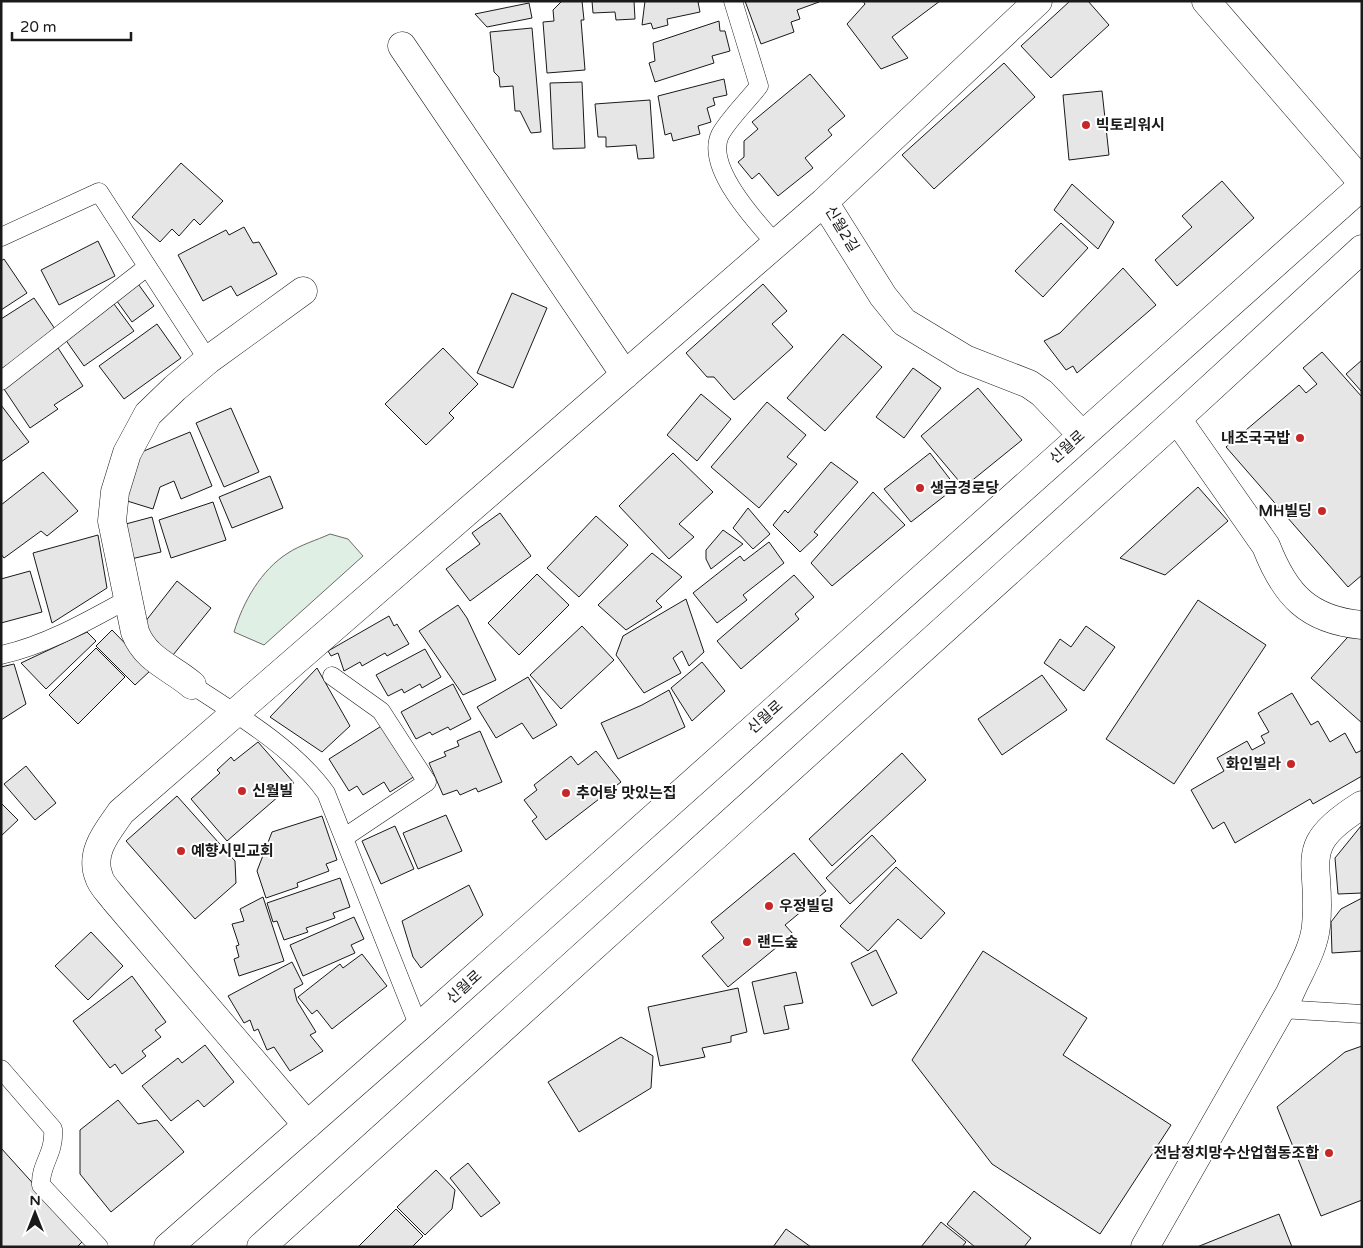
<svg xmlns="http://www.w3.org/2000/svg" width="1363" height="1248" font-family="'Varela Round','Noto Sans KR',sans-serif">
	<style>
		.green { fill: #e0efe3; stroke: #6a6a6a }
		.building { fill: #e6e6e6; stroke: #1a1a1a }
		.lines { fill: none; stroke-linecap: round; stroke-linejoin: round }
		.lane-casing { stroke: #1a1a1a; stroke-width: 19 }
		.street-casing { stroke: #1a1a1a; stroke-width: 29 }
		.secondary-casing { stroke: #1a1a1a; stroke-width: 29 }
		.lane { stroke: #fff; stroke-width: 18 }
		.street { stroke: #fff; stroke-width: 28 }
		.secondary { stroke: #fff; stroke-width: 28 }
		.poi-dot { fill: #c62828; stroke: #fff; stroke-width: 2 }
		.labels { text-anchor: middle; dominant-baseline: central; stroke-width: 4; stroke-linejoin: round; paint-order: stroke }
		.poi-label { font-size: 15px; font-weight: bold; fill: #1a1a1a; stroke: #fff; text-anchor: start }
		.street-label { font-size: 15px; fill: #1a1a1a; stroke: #fff }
	</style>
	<rect width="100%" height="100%" fill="#fff"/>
	<path class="green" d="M 330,534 L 348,539 L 363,556 L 264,645 L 234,632 C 243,602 261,570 288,553 C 300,545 317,540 330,534 Z"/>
	<path class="building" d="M 562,1 L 582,1 L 584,20 L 581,20 L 585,70 L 547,73 L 543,22 L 554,21 L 553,10 Z
		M 592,1 L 634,1 L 635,19 L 616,20 L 615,12 L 593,13 Z
		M 645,1 L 703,1 L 698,2 L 700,12 L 667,19 L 668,25 L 653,29 L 651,23 L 642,25 Z
		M 745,1 L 819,1 L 819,2 L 797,10 L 800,19 L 791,22 L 794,32 L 761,44 Z
		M 863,1 L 940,1 L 892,37 L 908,58 L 881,69 L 847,24 L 865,4 Z
		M 1070,1 L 1088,1 L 1109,25 L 1051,78 L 1021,46 Z
		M 529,3 L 532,18 L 487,27 L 475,14 Z
		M 719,21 L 720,31 L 725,31 L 730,51 L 712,56 L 714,63 L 655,82 L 649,63 L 655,61 L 653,43 Z
		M 532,28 L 541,132 L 531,133 L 520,111 L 515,111 L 513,86 L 500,87 L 499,77 L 494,72 L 490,32 Z
		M 1004,63 L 1035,97 L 934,189 L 902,155 Z
		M 810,74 L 845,116 L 828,130 L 832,135 L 805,158 L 813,168 L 778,196 L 759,173 L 752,179 L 738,162 L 744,157 L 744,141 L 758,129 L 752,122 Z
		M 724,79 L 727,95 L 713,98 L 715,105 L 707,108 L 711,122 L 698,126 L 700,134 L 673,141 L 671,133 L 665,135 L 658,96 Z
		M 582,82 L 585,148 L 553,149 L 550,83 Z
		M 1102,91 L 1109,155 L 1069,160 L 1063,95 Z
		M 650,100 L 654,158 L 638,159 L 636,145 L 606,147 L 606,137 L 598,137 L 595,104 Z
		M 181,163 L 223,201 L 200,225 L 194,219 L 179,236 L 172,229 L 160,242 L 132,217 Z
		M 1222,181 L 1254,218 L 1177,286 L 1155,260 L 1192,227 L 1182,216 Z
		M 1072,184 L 1114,222 L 1098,249 L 1054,210 Z
		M 1061,223 L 1088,248 L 1043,297 L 1015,271 Z
		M 244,227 L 253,243 L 259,242 L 277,274 L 237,296 L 231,286 L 203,301 L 178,255 L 226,230 L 229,235 Z
		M 98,241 L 115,276 L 59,305 L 41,270 Z
		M 4,259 L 27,293 L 1,310 L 1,261 Z
		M 1123,268 L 1156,305 L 1077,373 L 1073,366 L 1066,370 L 1044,341 L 1060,333 Z
		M 136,281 L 154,306 L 132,322 L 114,297 Z
		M 763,284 L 787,311 L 772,324 L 793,347 L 734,400 L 714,377 L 707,377 L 686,353 Z
		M 512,293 L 547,308 L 513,388 L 477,373 Z
		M 34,298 L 57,332 L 1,369 L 1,319 Z
		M 114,304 L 134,331 L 84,366 L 65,339 Z
		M 157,324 L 181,358 L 124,399 L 99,366 Z
		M 843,334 L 882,367 L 825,431 L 787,398 Z
		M 58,348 L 83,386 L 54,405 L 58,409 L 30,428 L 2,386 Z
		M 443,348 L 478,384 L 449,413 L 454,418 L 426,445 L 385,404 Z
		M 1322,352 L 1362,397 L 1362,575 L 1348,587 L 1226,447 L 1299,385 L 1306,393 L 1317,384 L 1303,368 Z
		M 1362,360 L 1362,392 L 1346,374 Z
		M 913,368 L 941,388 L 904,438 L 876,417 Z
		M 978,388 L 1022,440 L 964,487 L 921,436 Z
		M 701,394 L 731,419 L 697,461 L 667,435 Z
		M 767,402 L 806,435 L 787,457 L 797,464 L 759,508 L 711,467 Z
		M 1,405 L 29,442 L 1,462 Z
		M 231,408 L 259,472 L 224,487 L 196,423 Z
		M 190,432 L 212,486 L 181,499 L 174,481 L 160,487 L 153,509 L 124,500 L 139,453 Z
		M 673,453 L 713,492 L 679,524 L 694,537 L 669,559 L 619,506 Z
		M 930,453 L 956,487 L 911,522 L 884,489 Z
		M 831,462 L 858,482 L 814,532 L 818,535 L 800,552 L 773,525 L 785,510 L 788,513 Z
		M 43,472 L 78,511 L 47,536 L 41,531 L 4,558 L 1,554 L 1,505 Z
		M 270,476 L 283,508 L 232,528 L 219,497 Z
		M 1198,487 L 1228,521 L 1165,575 L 1120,558 Z
		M 873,492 L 905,525 L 832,586 L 811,563 Z
		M 213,502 L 226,540 L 171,558 L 159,520 Z
		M 748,508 L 770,534 L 753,549 L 733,528 Z
		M 500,513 L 531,556 L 470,601 L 446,569 L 480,544 L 472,533 Z
		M 596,516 L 628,545 L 579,597 L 547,568 Z
		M 152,517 L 161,552 L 131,559 L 122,525 Z
		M 723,530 L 743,544 L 711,569 L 706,559 L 706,550 Z
		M 98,535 L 107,588 L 52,623 L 33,553 Z
		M 769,542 L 784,563 L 743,595 L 747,600 L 717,623 L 693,593 L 740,556 L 744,561 Z
		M 652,553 L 682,577 L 656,601 L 662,607 L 626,630 L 598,605 Z
		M 30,571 L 42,612 L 1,623 L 1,579 Z
		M 537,574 L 569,605 L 519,655 L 488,623 Z
		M 794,575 L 814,597 L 795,614 L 799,619 L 741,669 L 717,641 Z
		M 177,581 L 211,608 L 169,660 L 158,651 L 145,622 Z
		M 686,599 L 704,652 L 689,666 L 682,651 L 673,658 L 681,673 L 644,693 L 616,655 L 623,636 Z
		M 1198,600 L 1266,645 L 1174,784 L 1106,739 Z
		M 458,605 L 467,618 L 496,680 L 463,695 L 419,631 Z
		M 389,616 L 394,626 L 397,624 L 409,644 L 387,656 L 385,653 L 362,666 L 360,662 L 344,671 L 338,653 L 331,656 L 328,651 Z
		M 582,626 L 614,660 L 561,709 L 530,675 Z
		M 1086,626 L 1115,647 L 1084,691 L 1044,663 L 1060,639 L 1071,647 Z
		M 1355,629 L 1362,635 L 1362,723 L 1311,678 Z
		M 112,630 L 151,670 L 135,685 L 96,646 Z
		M 87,632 L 96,641 L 46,689 L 21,663 Z
		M 96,648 L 125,677 L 78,724 L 49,695 Z
		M 425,649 L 441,677 L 422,688 L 420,684 L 404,693 L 402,689 L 388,696 L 376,675 Z
		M 702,662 L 725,691 L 692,721 L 671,688 Z
		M 14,664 L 26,704 L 1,720 L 1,667 Z
		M 317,668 L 350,726 L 322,752 L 270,717 Z
		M 1042,675 L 1067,710 L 1002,755 L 978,719 Z
		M 528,677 L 557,725 L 533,739 L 522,723 L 496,738 L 477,707 Z
		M 453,684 L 471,719 L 450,730 L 448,727 L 432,735 L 430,732 L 416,739 L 401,712 Z
		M 669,690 L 685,727 L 618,759 L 601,723 L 642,705 Z
		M 1292,693 L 1311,725 L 1318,721 L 1330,742 L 1345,733 L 1356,753 L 1362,750 L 1362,776 L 1313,804 L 1310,799 L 1235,843 L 1224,822 L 1213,829 L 1191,790 L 1224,771 L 1217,758 L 1247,741 L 1252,750 L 1265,743 L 1261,736 L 1269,732 L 1258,713 Z
		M 383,725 L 415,776 L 390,792 L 384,782 L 363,795 L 357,786 L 349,791 L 329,759 Z
		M 480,731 L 502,782 L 478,792 L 476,788 L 460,795 L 457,790 L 443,795 L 429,763 L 446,756 L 444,752 L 459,746 L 457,741 Z
		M 258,742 L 294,783 L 227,841 L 191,799 L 220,773 L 217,770 L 231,757 L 234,761 Z
		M 596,751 L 621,782 L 546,840 L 532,821 L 537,817 L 524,800 L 537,790 L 534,785 L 571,756 L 578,765 Z
		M 902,753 L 926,780 L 832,866 L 809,839 Z
		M 26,766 L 56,803 L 35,820 L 4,784 Z
		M 177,796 L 235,861 L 236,883 L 195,919 L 126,841 Z
		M 1,803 L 18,820 L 1,836 Z
		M 446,815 L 462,851 L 418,869 L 403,833 Z
		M 322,816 L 337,860 L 326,864 L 329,871 L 297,883 L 298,887 L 266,898 L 257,871 L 272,832 Z
		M 395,826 L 414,869 L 381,884 L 362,841 Z
		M 1361,826 L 1362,893 L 1338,894 L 1335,858 Z
		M 872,835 L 896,861 L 850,904 L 826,878 Z
		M 794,853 L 826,891 L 785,925 L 793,934 L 728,987 L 702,956 L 724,938 L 711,922 Z
		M 896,867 L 945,913 L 921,939 L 898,919 L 868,951 L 840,926 Z
		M 340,878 L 350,907 L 333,913 L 335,918 L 306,928 L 308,932 L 284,940 L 277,921 L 273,922 L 267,903 Z
		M 469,885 L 483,915 L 421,968 L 413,957 L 402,921 Z
		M 263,897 L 284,961 L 239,976 L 234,959 L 239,957 L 236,946 L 239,945 L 232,924 L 244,921 L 240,909 Z
		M 1362,898 L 1362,951 L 1332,953 L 1331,922 L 1341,909 Z
		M 354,917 L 364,939 L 351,945 L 355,953 L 303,976 L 290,945 Z
		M 91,932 L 123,966 L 88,1000 L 55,966 Z
		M 876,950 L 897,993 L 872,1006 L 851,963 Z
		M 983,951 L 1087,1018 L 1063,1055 L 1171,1125 L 1100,1234 L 992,1164 L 912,1060 Z
		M 362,954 L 387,986 L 332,1029 L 317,1010 L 312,1014 L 298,997 L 340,964 L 343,968 Z
		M 292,962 L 303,984 L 294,989 L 297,1001 L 316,1032 L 310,1035 L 323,1051 L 290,1071 L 274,1047 L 267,1050 L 258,1029 L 254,1031 L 250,1020 L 244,1023 L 228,996 Z
		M 796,972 L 803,1003 L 784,1006 L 789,1029 L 764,1034 L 752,982 Z
		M 132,976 L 166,1022 L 155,1030 L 161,1037 L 142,1051 L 146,1056 L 122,1074 L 115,1064 L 110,1068 L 73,1021 Z
		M 738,988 L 747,1032 L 731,1036 L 731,1042 L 702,1048 L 705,1057 L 660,1066 L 648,1007 Z
		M 621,1037 L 653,1056 L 651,1088 L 579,1132 L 548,1082 Z
		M 205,1045 L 234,1082 L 204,1107 L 198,1100 L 171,1121 L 142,1086 L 178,1058 L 182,1063 Z
		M 1362,1046 L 1362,1200 L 1321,1216 L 1277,1107 L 1345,1052 Z
		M 118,1100 L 138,1124 L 157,1120 L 184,1152 L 111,1212 L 80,1174 L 80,1130 Z
		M 1,1148 L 84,1240 L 77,1247 L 1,1247 Z
		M 468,1163 L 500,1203 L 481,1217 L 450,1178 Z
		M 436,1170 L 455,1190 L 452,1209 L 425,1235 L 397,1207 Z
		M 974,1191 L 1031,1238 L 1024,1247 L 975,1247 L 947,1224 Z
		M 396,1209 L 423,1236 L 412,1247 L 358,1247 Z
		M 1279,1214 L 1292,1247 L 1197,1247 Z
		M 941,1222 L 966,1242 L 962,1247 L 921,1247 Z
		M 786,1229 L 811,1247 L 773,1247 Z"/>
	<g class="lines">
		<g class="lane-casing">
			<path id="lane" d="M 733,1 L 759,86 C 749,99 727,121 720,135 C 705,167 756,222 776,244
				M 1,237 L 99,192 L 208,360
				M 1,381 L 147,267
				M 1,655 C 46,645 88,621 128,599
				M 332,676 L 381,711 L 427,782 L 345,837
				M 192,685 C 238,715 295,749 326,793 L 419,1027
				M 1281,1009 L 1362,1014
				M 1,1069 L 53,1129 C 55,1154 40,1164 41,1185 L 99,1247"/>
		</g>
		<g class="street-casing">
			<path id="street" d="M 1038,1 L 824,202 L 883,296 L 904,322 L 965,359 L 1029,384 L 1042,393 L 1081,434
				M 1206,1 L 1362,182
				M 402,46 L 625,375
				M 1177,419 L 1266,546 C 1285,595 1308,620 1362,625
				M 192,685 C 171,667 146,660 135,632 L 112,521 L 115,492 L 127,453 L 148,414 L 175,388 L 208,360 L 303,291
				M 307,1125 L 115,900 C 110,893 101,885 99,877 C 89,852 108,831 121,812 L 824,202
				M 1145,1247 L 1290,993 C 1299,972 1314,949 1316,926 C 1323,860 1293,848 1362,805"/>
		</g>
		<g class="secondary-casing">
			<path id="secondary" d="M 168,1247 L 419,1027 L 1362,186
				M 261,1247 L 1177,419 L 1362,249"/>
		</g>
		<use href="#lane" class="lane"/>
		<use href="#street" class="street"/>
		<use href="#secondary" class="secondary"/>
	</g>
	<g class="poi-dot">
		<circle cx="1086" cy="125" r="5"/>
		<circle cx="1300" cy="438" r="5"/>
		<circle cx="920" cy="488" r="5"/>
		<circle cx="1322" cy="511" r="5"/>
		<circle cx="1291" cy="764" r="5"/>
		<circle cx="242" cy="791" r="5"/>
		<circle cx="566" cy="793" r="5"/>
		<circle cx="181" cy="851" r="5"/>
		<circle cx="769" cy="906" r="5"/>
		<circle cx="747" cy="942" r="5"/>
		<circle cx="1329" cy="1153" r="5"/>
	</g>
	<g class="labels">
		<g class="poi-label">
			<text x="1096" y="125">빅토리워시</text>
			<text x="1290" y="438" text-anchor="end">내조국국밥</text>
			<text x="930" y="488">생금경로당</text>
			<text x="1312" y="511" text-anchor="end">MH빌딩</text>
			<text x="1281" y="764" text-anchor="end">화인빌라</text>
			<text x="252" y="791">신월빌</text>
			<text x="576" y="793">추어탕 맛있는집</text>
			<text x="191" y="851">예향시민교회</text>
			<text x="779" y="906">우정빌딩</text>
			<text x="757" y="942">랜드숲</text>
			<text x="1319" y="1153" text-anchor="end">전남정치망수산업협동조합</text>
		</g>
		<g class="street-label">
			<text transform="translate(842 229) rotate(59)">신월2길</text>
			<text transform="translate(1067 447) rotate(-42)">신월로</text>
			<text transform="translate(765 717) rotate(-42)">신월로</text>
			<text transform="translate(464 987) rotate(-42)">신월로</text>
		</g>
	</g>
	<rect width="1363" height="1248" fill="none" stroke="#1a1a1a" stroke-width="5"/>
	<g transform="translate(35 1213)" stroke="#ffffff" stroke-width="4" paint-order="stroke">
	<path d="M0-4L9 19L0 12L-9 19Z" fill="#1a1a1a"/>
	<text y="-8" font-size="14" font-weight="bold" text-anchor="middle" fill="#1a1a1a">N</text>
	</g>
	<path d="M12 32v8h119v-8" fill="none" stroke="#1a1a1a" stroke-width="2.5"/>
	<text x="20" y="32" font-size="15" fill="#1a1a1a" stroke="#ffffff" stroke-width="4" paint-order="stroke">20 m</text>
</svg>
